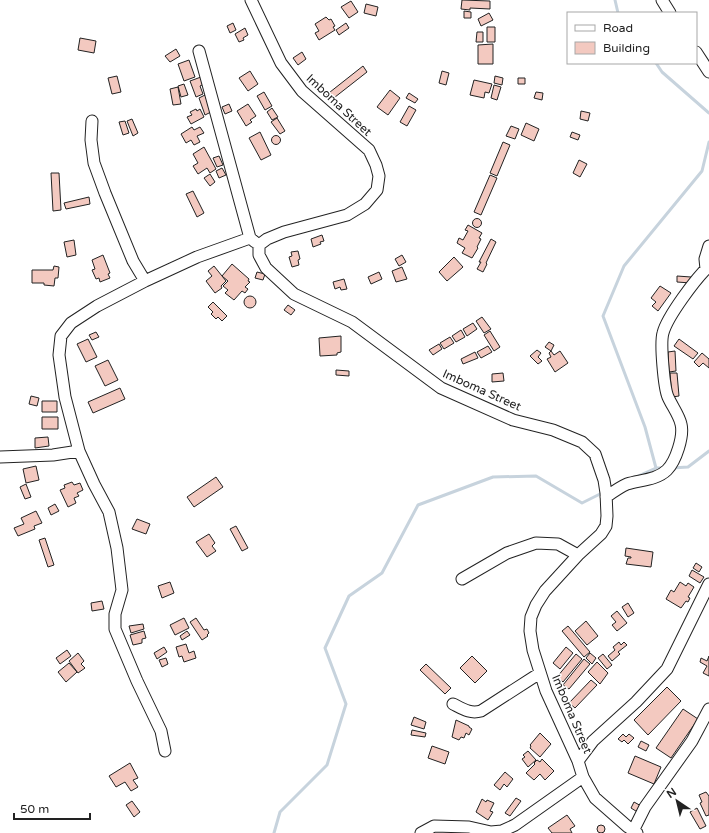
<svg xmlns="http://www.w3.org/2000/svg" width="709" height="833" font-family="'Varela Round',sans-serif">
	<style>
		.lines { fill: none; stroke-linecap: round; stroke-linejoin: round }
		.stream { stroke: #c7d3dd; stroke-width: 3 }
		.building { fill: #f3c9c0; stroke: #222 }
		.minor-casing { stroke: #222; stroke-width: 13 }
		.minor { stroke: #fff; stroke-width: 11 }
		.labels { text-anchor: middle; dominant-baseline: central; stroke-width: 3; stroke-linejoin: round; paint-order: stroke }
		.street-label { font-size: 12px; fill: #222; stroke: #fff }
	</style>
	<rect width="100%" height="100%" fill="#fff"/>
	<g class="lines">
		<path class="stream" d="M 615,0 L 618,13
			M 656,63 L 662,72 L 709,113
			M 656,468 L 645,427 L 603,316 L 624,266 L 702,171 L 709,142
			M 672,468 L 688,467 L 709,451
			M 636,477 L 656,468 L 665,468
			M 274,833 L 280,812 L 327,765 L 346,704 L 325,648 L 349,596 L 382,573 L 418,505 L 493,477 L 536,476 L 582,503 L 604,492"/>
	</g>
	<path class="building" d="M 462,0 L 490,1 L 490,9 L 470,8 L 470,10 L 461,9 Z
		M 351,1 L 358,12 L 349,18 L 341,7 Z
		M 366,4 L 378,7 L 376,16 L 364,13 Z
		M 464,11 L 471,12 L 471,18 L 464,18 Z
		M 489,13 L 493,20 L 481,26 L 478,19 Z
		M 326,17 L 329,20 L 331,19 L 335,26 L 333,27 L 335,30 L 319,40 L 315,33 L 319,31 L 315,24 Z
		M 233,23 L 236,30 L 230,33 L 227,26 Z
		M 346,23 L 349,28 L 339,35 L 336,30 Z
		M 487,27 L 495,27 L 495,42 L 487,42 Z
		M 245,28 L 248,35 L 243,38 L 244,40 L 239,42 L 235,34 Z
		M 477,32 L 483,32 L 483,42 L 476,42 Z
		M 80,38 L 96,41 L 94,53 L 78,50 Z
		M 493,44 L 493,64 L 478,64 L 478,45 Z
		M 176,49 L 180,56 L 170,62 L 165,56 Z
		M 302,52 L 306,59 L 298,65 L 293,58 Z
		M 189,60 L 195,77 L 184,81 L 178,64 Z
		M 363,66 L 367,72 L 330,101 L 325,96 Z
		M 250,71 L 258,84 L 248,91 L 239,78 Z
		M 442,71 L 449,73 L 446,85 L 439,83 Z
		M 117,76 L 121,92 L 112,94 L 108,78 Z
		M 495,76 L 503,78 L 502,85 L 494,83 Z
		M 201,77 L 204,84 L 200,86 L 203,94 L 196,97 L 190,81 Z
		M 518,78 L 525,78 L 525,84 L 518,84 Z
		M 474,80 L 492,84 L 489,93 L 485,92 L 484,98 L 470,95 Z
		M 184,84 L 188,95 L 181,97 L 178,86 Z
		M 494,85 L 501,87 L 497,100 L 491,98 Z
		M 178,87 L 181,104 L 173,105 L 170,89 Z
		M 390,90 L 400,98 L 388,115 L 377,107 Z
		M 264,92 L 272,106 L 265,110 L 257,96 Z
		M 536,92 L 543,93 L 542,100 L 534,98 Z
		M 409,93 L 418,99 L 415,103 L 406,98 Z
		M 205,95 L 211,112 L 205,115 L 199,98 Z
		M 229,104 L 232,111 L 225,114 L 222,107 Z
		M 248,104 L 256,116 L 250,120 L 252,122 L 246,126 L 237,111 Z
		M 409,106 L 416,110 L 407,126 L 400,122 Z
		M 272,108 L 278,117 L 272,120 L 267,112 Z
		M 196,109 L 197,111 L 200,109 L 204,117 L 191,124 L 187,117 L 192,115 L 190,112 Z
		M 581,111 L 590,113 L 588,121 L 580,119 Z
		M 277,118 L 285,131 L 280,134 L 271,122 Z
		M 132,119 L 138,133 L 133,136 L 127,121 Z
		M 125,121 L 129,133 L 123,135 L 119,122 Z
		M 526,123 L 539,129 L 534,141 L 521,135 Z
		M 511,126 L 519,129 L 515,139 L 506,136 Z
		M 192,127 L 194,130 L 200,127 L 204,133 L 197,136 L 200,142 L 194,145 L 191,140 L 186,143 L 181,134 Z
		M 260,132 L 271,155 L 261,160 L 249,138 Z
		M 572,132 L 580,135 L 578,140 L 570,137 Z
		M271.5 140a4.5 4.5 0 1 1 9 0a4.5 4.5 0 1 1-9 0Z
		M 503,142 L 510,145 L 497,176 L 490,173 Z
		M 204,147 L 216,169 L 210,173 L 207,168 L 198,174 L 193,166 L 198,163 L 193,154 Z
		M 219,156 L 223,165 L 217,167 L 213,158 Z
		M 579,160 L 587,164 L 580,177 L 573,173 Z
		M 222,168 L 226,175 L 219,178 L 216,171 Z
		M 51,173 L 59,173 L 61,210 L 53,211 Z
		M 210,174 L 215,182 L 210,186 L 204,178 Z
		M 490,175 L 497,178 L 481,215 L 474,212 Z
		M 193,191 L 204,213 L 197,217 L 186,194 Z
		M 89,197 L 90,204 L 66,209 L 64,203 Z
		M472.5 223a4.5 4.5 0 1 1 9 0a4.5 4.5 0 1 1-9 0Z
		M 468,225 L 482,233 L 479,238 L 481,239 L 477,247 L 478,248 L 472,258 L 462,253 L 465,248 L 457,243 L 459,238 L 463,240 L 468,231 L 465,230 Z
		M 322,235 L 324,241 L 320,242 L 321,244 L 313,247 L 311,239 Z
		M 491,239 L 496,242 L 486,263 L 487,264 L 483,272 L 477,269 L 481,262 L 479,262 Z
		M 74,240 L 76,255 L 67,257 L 64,242 Z
		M 298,251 L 300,259 L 298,260 L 299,265 L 292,267 L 289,257 L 292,256 L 291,252 Z
		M 103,255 L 110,273 L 108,274 L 110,278 L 100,282 L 99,278 L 96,279 L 92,270 L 95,269 L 92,260 Z
		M 402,255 L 406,262 L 399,266 L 395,259 Z
		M 454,257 L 463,267 L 447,281 L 439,272 Z
		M 232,264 L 249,279 L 248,281 L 250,282 L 245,287 L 248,289 L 245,293 L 242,291 L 234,300 L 225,293 L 228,290 L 223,286 L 228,281 L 222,276 Z
		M 54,266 L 59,267 L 58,278 L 55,278 L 54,286 L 44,285 L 44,283 L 32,283 L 32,270 L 53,270 Z
		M 214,266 L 226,281 L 221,286 L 222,288 L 215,293 L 206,281 L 212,276 L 208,271 Z
		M 402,267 L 407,279 L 396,282 L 392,271 Z
		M 257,272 L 265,274 L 263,280 L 255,278 Z
		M 379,272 L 382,279 L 371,284 L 368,277 Z
		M 677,276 L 691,277 L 691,283 L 677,282 Z
		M 344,279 L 347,289 L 341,290 L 340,287 L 335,289 L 333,282 Z
		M 660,286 L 671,293 L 658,311 L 652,306 L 656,302 L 651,298 Z
		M244 302a6 6 0 1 1 12 0a6 6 0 1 1-12 0Z
		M 213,302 L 227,316 L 222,321 L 218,317 L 216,319 L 211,314 L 213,312 L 208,307 Z
		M 288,305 L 295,310 L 291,315 L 284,310 Z
		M 482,317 L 491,329 L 484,333 L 476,321 Z
		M 473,323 L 477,329 L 467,336 L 463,329 Z
		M 461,330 L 465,337 L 456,342 L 452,336 Z
		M 490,331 L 500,347 L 494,351 L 484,335 Z
		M 96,332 L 99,337 L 92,340 L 89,335 Z
		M 341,336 L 341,352 L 337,353 L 337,355 L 320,356 L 319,338 Z
		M 450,337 L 454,343 L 444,349 L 440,343 Z
		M 88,339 L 97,357 L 86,362 L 77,344 Z
		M 679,339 L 698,353 L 693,359 L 674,346 Z
		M 549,342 L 554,345 L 551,351 L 545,347 Z
		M 439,344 L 442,349 L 433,355 L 429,350 Z
		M 488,346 L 492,352 L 481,358 L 477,352 Z
		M 537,350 L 541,353 L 538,357 L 542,361 L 538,364 L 530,356 Z
		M 551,351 L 554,355 L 560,351 L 568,363 L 555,372 L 547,359 L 551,357 L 549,353 Z
		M 675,351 L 676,371 L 669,372 L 668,352 Z
		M 475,352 L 478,358 L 463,364 L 461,359 Z
		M 702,353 L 709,359 L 709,368 L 703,363 L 699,367 L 694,362 Z
		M 108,360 L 118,380 L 105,386 L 95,366 Z
		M 336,370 L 349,371 L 349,376 L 336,375 Z
		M 503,373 L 504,381 L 492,382 L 492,374 Z
		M 670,373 L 677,373 L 679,396 L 672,397 Z
		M 120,388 L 125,399 L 93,413 L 88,402 Z
		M 31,396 L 39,398 L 37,406 L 29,404 Z
		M 42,401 L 57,401 L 57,412 L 42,412 Z
		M 42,417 L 58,417 L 58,429 L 42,429 Z
		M 48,437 L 49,446 L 35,448 L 35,438 Z
		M 36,466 L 39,480 L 26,483 L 23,469 Z
		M 216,477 L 223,487 L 194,507 L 187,497 Z
		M 72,482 L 74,485 L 80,483 L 83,490 L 77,493 L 79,496 L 74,498 L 76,503 L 68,507 L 60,490 L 65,488 L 64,485 Z
		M 26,484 L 31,497 L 25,499 L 20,487 Z
		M 55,504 L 59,511 L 51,515 L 48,508 Z
		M 36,511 L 42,523 L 34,526 L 35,529 L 18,536 L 14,528 L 24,524 L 21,518 Z
		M 137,519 L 150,524 L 146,534 L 132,529 Z
		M 236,526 L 248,548 L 242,551 L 230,529 Z
		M 209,534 L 215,543 L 212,546 L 216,551 L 207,557 L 196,542 Z
		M 45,538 L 54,565 L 48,567 L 39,540 Z
		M 626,548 L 653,552 L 651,567 L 626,564 L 628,558 L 631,558 L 631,557 L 625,556 Z
		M 696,563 L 702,567 L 699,572 L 693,568 Z
		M 692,570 L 704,577 L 700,583 L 689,576 Z
		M 170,582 L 174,593 L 162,598 L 158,586 Z
		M 680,582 L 686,586 L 688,583 L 694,587 L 688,597 L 690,598 L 688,602 L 686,601 L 681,608 L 666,599 L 671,590 L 674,592 Z
		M 102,601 L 104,609 L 92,611 L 91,603 Z
		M 628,603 L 634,613 L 628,617 L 622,607 Z
		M 617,611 L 627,623 L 617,631 L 612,625 L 616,622 L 611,616 Z
		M 184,618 L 189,628 L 175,635 L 170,625 Z
		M 196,618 L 204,630 L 207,629 L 209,633 L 207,635 L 208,636 L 202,640 L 190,622 Z
		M 586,621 L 598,636 L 587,645 L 575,631 Z
		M 143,624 L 144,629 L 131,633 L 129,626 Z
		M 568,626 L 590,652 L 584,657 L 562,631 Z
		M 144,631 L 146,638 L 142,639 L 142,643 L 133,645 L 130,635 Z
		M 187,631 L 190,635 L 182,640 L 180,636 Z
		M 619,642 L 621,645 L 624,642 L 627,645 L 618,652 L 620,654 L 612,661 L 608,656 L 615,650 L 613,647 Z
		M 186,644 L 189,653 L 194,651 L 196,658 L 184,662 L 182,656 L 179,657 L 176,647 Z
		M 164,647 L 167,652 L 157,659 L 154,653 Z
		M 566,647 L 573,653 L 560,669 L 553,663 Z
		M 67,650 L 71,656 L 60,664 L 56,658 Z
		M 78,653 L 84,661 L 81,664 L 85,668 L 78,673 L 69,661 Z
		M 590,653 L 596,658 L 592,664 L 586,658 Z
		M 576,654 L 582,659 L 563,682 L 557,677 Z
		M 603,654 L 612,665 L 607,669 L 598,658 Z
		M 472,656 L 487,671 L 475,683 L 460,668 Z
		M 709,656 L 709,676 L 703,673 L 707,666 L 700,662 L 701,658 L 707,661 Z
		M 166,658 L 168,664 L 162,667 L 159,660 Z
		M 584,659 L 590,664 L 569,689 L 563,685 Z
		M 597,662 L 608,673 L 600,684 L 588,672 Z
		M 69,663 L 77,672 L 66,682 L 58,672 Z
		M 426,664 L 451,688 L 445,694 L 420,670 Z
		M 591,680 L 597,685 L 575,708 L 569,703 Z
		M 667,687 L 681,701 L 648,735 L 634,720 Z
		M 683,709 L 698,719 L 671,758 L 656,748 Z
		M 414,717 L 426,722 L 424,729 L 411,725 Z
		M 456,720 L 469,726 L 469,727 L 472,729 L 469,735 L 466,733 L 464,738 L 461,737 L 459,740 L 452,737 Z
		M 412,730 L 426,733 L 425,737 L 411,735 Z
		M 540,733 L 551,744 L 540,757 L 530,748 L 531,746 L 530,745 Z
		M 623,734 L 626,737 L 629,734 L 634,738 L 628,744 L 624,740 L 622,742 L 618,739 Z
		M 641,741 L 649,745 L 646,751 L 638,747 Z
		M 432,746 L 449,752 L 445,764 L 428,758 Z
		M 528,751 L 536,760 L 528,767 L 522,759 L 525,757 L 523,755 Z
		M 635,756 L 661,767 L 654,784 L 628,773 Z
		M 542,759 L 554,771 L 545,780 L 540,774 L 534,780 L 526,773 L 535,764 L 534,763 L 537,760 L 540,762 Z
		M 130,763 L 138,778 L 133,780 L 138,787 L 131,791 L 125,782 L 116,787 L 109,776 Z
		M 505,772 L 513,779 L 507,787 L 504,784 L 500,790 L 494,785 Z
		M 706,792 L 709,796 L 709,815 L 706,816 L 700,803 L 702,802 L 699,795 Z
		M 516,798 L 521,801 L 510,816 L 505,813 Z
		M 482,799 L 486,802 L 487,800 L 494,803 L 490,811 L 493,812 L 488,820 L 476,812 Z
		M 132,801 L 140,812 L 134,817 L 126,805 Z
		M 634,802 L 643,807 L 639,813 L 631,808 Z
		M 697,808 L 706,826 L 700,829 L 690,812 Z
		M 567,815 L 575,826 L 570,829 L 572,833 L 552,833 L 548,828 Z
		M597 829a4 4 0 1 1 8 0a4 4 0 1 1-8 0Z"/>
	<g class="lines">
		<g class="minor-casing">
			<path id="minor" d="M 251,0 L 281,63 L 302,91 L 369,150 L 376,165 L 379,176 L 377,190 L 365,204 L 347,215 L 284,232 L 267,239 L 259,245
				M 662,0 L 670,13
				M 199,51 L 250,238 L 255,242
				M 696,52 L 709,72
				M 92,121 L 91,140 L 94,163 L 105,193 L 133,261 L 145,281
				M 259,245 L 259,255 L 266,268 L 294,294 L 352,322 L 441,388 L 513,420 L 553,430 L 582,442 L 595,454 L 604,480 L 606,493 L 607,516 L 606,526 L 601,534 L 578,555 L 545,591 L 536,605 L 531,617 L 530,631 L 533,650 L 546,691 L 578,761 L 583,777 L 595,798 L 628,827 L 637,833
				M 706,269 L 705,259 L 709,246
				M 0,457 L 53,455 L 79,451
				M 606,497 C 613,492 620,487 627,484 C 640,480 657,480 667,470 C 676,461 684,436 681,424 C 679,415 672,406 668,397 C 664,388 660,343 663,333 C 667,317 696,278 709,266
				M 462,579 L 507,553 L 536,543 L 558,544 L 578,555
				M 453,704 C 463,709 470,714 481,711 L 540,673
				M 165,751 L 161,731 L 137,681 L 115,629 L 115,614 L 122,590 L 117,548 L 109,512 L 94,484 L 79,451 L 65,397 L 59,355 L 61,336 L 71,323 L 97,306 L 145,281 L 197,257 L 250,238
				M 578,761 L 593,741 L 636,702 L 667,669 L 709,584
				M 633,831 L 645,807 L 692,741 L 709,709
				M 421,833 L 434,826 L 469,827 L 491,832 L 502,831 L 515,825 L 583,777"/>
		</g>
		<use href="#minor" class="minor"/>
	</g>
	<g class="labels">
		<g class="street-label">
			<text transform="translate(339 105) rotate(43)">Imboma Street</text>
			<text transform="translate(482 390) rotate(24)">Imboma Street</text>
			<text transform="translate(572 714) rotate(67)">Imboma Street</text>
		</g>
	</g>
	<rect x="567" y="12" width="130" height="52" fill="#ffffff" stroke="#a7a7a7"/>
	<rect x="575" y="25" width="20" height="6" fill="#ffffff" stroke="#a7a7a7"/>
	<text x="603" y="32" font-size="12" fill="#222222">Road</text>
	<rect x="575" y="42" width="20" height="12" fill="#f3c9c0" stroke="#a7a7a7"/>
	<text x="603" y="52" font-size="12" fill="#222222">Building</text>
	<g transform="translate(677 801) rotate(325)" stroke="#ffffff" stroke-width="3" paint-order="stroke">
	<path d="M0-3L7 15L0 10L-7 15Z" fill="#222222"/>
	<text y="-6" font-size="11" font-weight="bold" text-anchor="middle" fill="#222222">N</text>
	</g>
	<path d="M14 813v6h76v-6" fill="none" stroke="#222222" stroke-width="2"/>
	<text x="20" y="813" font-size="12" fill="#222222" stroke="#ffffff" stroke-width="3" paint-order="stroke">50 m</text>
</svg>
